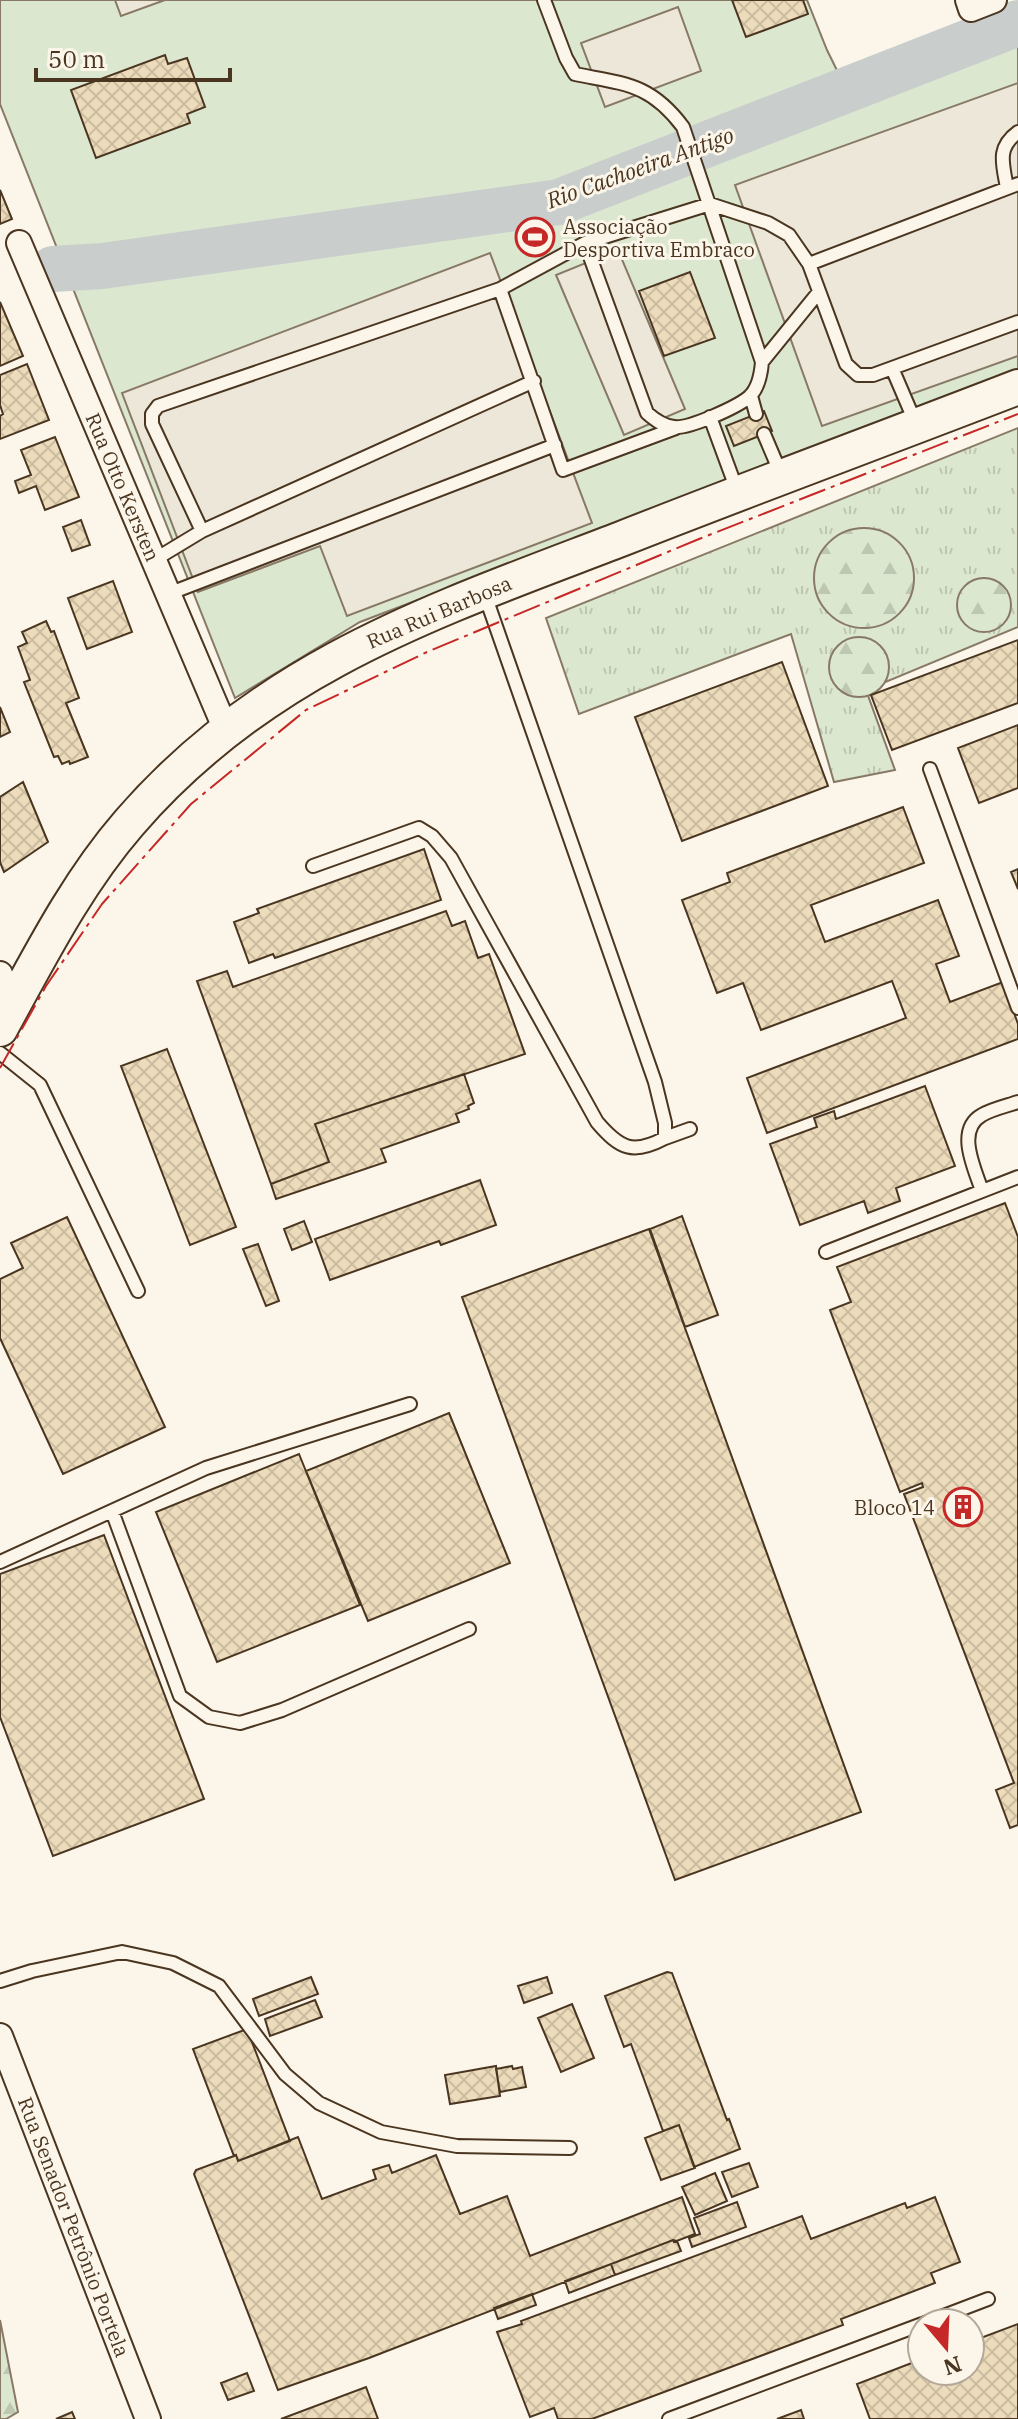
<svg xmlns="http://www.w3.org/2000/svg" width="1018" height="2419" font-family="'IBM Plex Serif',serif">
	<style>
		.grass { fill: url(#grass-tufts); stroke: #887966; stroke-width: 2 }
		.forest { fill: url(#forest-firs); stroke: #887966; stroke-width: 2 }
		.pitch { fill: #dce7d0; stroke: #887966; stroke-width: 2 }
		.parking { fill: #ede7d9; stroke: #887966; stroke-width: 2 }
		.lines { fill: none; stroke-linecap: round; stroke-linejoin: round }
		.river { stroke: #c9cecd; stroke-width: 46 }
		.building { fill: url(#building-cross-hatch); stroke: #4a3520; stroke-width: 2 }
		.lane-casing { stroke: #4a3520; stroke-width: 16 }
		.street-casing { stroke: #4a3520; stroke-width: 28 }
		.secondary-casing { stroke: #4a3520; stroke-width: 38 }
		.lane { stroke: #fbf6e9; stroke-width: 12 }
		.street { stroke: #fbf6e9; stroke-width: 24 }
		.secondary { stroke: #fbf6e9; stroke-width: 34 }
		.power { stroke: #c62828; stroke-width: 2; stroke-dasharray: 28 6 4 6; stroke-linecap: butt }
		.labels { text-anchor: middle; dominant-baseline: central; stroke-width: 6; stroke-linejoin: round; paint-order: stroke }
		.poi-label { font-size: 20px; fill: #4a3520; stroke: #fbf6e9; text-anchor: start }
		.street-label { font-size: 20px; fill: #4a3520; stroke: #fbf6e9 }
		.water-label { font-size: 22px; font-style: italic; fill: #4a3520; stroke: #fbf6e9 }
	</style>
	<defs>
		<pattern id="grass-tufts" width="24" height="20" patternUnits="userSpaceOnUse" patternTransform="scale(2)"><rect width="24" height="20" fill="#dce7d0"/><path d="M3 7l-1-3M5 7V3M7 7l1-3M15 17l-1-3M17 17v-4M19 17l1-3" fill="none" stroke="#bec7b2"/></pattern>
		<pattern id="forest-firs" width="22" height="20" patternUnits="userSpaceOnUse" patternTransform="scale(2)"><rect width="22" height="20" fill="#dce7d0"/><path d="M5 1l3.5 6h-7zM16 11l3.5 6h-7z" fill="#bec7b2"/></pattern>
		<pattern id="building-cross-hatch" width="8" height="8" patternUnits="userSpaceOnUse" patternTransform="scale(2)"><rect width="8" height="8" fill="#ecdcbc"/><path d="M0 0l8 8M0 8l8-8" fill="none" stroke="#ccbda1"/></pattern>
	</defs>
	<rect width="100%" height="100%" fill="#fbf6e9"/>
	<path class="grass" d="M 1018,428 L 1018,627 L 866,690 L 895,770 L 834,782 L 791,634 L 579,714 L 546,618 Z"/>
	<path class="forest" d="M814 578a50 50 0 1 1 100 0a50 50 0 1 1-100 0Z
		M957 605a27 27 0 1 1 54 0a27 27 0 1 1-54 0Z
		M829 667a30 30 0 1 1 60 0a30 30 0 1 1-60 0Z
		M 0,2320 L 18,2412 L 6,2419 L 0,2419 Z"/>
	<path class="pitch" d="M 0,0 L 807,0 L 827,50 L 852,101 L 1018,40 L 1018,371 L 360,622 L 235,698 L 0,104 Z"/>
	<path class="parking" d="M 115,0 L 165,0 L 121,16 Z
		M 678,7 L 701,71 L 605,107 L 581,43 Z
		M 1018,83 L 1018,356 L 822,426 L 735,185 Z
		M 618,250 L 685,409 L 624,435 L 556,275 Z
		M 490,253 L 592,523 L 347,616 L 320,546 L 198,592 L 122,393 Z"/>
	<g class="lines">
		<path class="river" d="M 53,269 L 102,266 L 559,202 L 1018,23"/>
	</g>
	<path class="building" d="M 732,0 L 803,0 L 808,14 L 746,37 Z
		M 165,55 L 168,64 L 187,58 L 205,107 L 187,114 L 190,123 L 96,158 L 71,90 Z
		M 0,190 L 12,219 L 0,224 Z
		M 690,272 L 715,338 L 664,356 L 639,291 Z
		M 0,302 L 23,356 L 0,366 Z
		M 27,364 L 49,420 L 0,439 L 0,416 L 3,414 L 0,405 L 0,375 Z
		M 764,411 L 772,431 L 734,446 L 726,426 Z
		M 55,437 L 79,497 L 45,510 L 36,486 L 19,493 L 15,481 L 31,475 L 21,450 Z
		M 81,520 L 90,545 L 72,551 L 63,527 Z
		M 113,581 L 132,632 L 87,649 L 68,598 Z
		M 46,621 L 51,632 L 54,631 L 79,698 L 66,703 L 88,757 L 70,764 L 69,761 L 62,764 L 58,756 L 54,757 L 24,682 L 30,680 L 18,647 L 27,643 L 22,632 Z
		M 1018,640 L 1018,703 L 892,750 L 871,695 Z
		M 782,662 L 828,786 L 682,841 L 635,717 Z
		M 0,707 L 10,732 L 0,737 Z
		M 1018,725 L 1018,788 L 979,803 L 958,748 Z
		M 23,782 L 48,842 L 4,872 L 0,862 L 0,797 Z
		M 903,807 L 924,863 L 811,905 L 825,942 L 938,900 L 959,956 L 936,964 L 950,1002 L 1003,982 L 1018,1024 L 1018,1039 L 767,1133 L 747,1078 L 906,1018 L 892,981 L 761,1030 L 743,983 L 717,993 L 682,900 L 730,882 L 727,873 Z
		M 424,849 L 441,900 L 275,958 L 273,954 L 249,963 L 234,922 L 259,913 L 257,909 Z
		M 1018,869 L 1018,889 L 1011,872 Z
		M 446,911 L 452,926 L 465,921 L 478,958 L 489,954 L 525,1054 L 315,1124 L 329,1162 L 271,1184 L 197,981 L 227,971 L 233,987 Z
		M 167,1049 L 236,1227 L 190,1245 L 121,1066 Z
		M 464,1074 L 474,1103 L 468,1106 L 469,1109 L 456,1114 L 459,1122 L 381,1149 L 386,1162 L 276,1199 L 271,1184 L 329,1162 L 315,1124 Z
		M 925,1086 L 955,1166 L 896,1188 L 900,1201 L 868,1213 L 864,1201 L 800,1225 L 770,1144 L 817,1127 L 814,1118 L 834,1111 L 836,1119 Z
		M 480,1180 L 496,1225 L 441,1245 L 439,1241 L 330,1280 L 315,1239 Z
		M 1005,1203 L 1018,1237 L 1018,1825 L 1010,1828 L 996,1790 L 1014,1783 L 904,1494 L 923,1487 L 922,1483 L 900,1492 L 830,1310 L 851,1302 L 837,1267 Z
		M 1005,1203 L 1018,1237 L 1018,1825 L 1010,1828 L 996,1790 L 1014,1783 L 904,1494 L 923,1487 L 922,1483 L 900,1492 L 830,1310 L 851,1302 L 837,1267 Z
		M 682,1216 L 718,1315 L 685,1327 L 650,1229 Z
		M 67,1217 L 165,1427 L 63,1474 L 0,1338 L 0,1279 L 23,1268 L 11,1243 Z
		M 304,1221 L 312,1242 L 292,1250 L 284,1229 Z
		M 649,1229 L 861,1812 L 675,1880 L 462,1297 Z
		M 258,1244 L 279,1301 L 266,1306 L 243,1249 Z
		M 449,1413 L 510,1563 L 368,1621 L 306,1471 Z
		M 299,1454 L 360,1605 L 217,1662 L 156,1512 Z
		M 104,1535 L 204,1799 L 53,1856 L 0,1717 L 0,1574 Z
		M 667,1972 L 672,1973 L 727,2120 L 729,2119 L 740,2149 L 694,2167 L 679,2125 L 663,2131 L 631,2044 L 624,2047 L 605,1996 Z
		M 311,1977 L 318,1994 L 259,2016 L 253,1999 Z
		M 547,1977 L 552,1993 L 524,2003 L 518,1986 Z
		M 315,2000 L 322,2017 L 270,2036 L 265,2019 Z
		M 572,2004 L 594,2058 L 561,2072 L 538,2018 Z
		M 247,2029 L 290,2141 L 238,2161 L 236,2155 L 234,2156 L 193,2049 Z
		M 496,2066 L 500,2096 L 450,2104 L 445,2075 Z
		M 512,2066 L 513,2069 L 522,2067 L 526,2087 L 500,2092 L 496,2069 Z
		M 679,2125 L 695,2168 L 661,2180 L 645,2138 Z
		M 298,2137 L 322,2199 L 376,2179 L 373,2170 L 389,2165 L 392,2173 L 436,2155 L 460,2214 L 507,2196 L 530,2256 L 682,2197 L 695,2234 L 674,2242 L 673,2240 L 369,2358 L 278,2390 L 194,2174 L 196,2170 L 234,2156 L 236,2155 L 238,2161 Z
		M 749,2163 L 758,2187 L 732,2197 L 722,2172 Z
		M 715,2173 L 727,2201 L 695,2215 L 682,2187 Z
		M 935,2197 L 960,2262 L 931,2273 L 935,2283 L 841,2319 L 843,2325 L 592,2419 L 558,2419 L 554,2408 L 530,2417 L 497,2332 L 522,2324 L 521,2321 L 802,2216 L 811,2239 L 905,2203 L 907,2208 Z
		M 737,2202 L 746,2227 L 692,2247 L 689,2238 L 700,2234 L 694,2218 Z
		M 673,2240 L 677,2241 L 681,2251 L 615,2275 L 611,2264 Z
		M 611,2264 L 615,2275 L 569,2293 L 565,2281 Z
		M 532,2294 L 536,2305 L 498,2319 L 494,2308 Z
		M 1018,2324 L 1018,2419 L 870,2419 L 857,2384 L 922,2359 L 922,2371 L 970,2371 L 970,2342 Z
		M 247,2373 L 254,2391 L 228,2400 L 221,2383 Z
		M 366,2387 L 378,2419 L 281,2419 Z
		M 801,2410 L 804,2419 L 777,2419 Z
		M 72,2412 L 75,2419 L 56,2419 L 70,2413 Z"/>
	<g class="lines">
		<g class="lane-casing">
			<path id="lane" d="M 544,0 L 566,58 L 575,74 C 624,84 650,83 683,127 L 762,362 C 761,374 758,389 749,397 C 737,407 689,429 674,427 C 663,426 655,420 647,413 L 585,243
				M 1007,188 C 1003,164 996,148 1018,132
				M 809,264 L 1018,184
				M 500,289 L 585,243 L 710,204 L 768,223 L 789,235 L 809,264 L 846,364 L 858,375 L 873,375 L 1018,322
				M 762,362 L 818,293
				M 892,368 L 916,424
				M 751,396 L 756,414
				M 710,417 L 738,493
				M 764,434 L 781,474
				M 202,531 L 534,381
				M 154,560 L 202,531 L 152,424 L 152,414 L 158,406 L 500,289 L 563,470 L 676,428
				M 168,594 L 555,445
				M 930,769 L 1018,1008
				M 313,866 L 419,828 L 432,836 L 451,858 L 597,1122 C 620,1149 633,1155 665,1138 L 665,1123 L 655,1082 L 485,595
				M 0,1053 L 40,1085 L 138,1291
				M 665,1138 L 690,1129
				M 982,1191 C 975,1169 955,1130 982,1115 C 992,1109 1006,1106 1018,1102
				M 826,1252 L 1018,1177
				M 112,1511 L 180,1696 L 209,1717 L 240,1723 L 282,1710 L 469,1629
				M 0,1562 L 206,1468 L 410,1404
				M 0,1981 L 32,1971 L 122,1952 L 173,1963 L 219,1986 L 285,2074 L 319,2103 L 381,2132 L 457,2146 L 570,2148
				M 925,2323 L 988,2299
				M 669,2419 L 922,2324"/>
		</g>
		<g class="street-casing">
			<path id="street" d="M 968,0 L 971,9 L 994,0
				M 19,243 L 226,730
				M 0,974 L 12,1006
				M 0,2036 L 148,2419"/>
		</g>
		<g class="secondary-casing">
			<path id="secondary" d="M 0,1029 C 39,958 76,884 129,823 C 264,666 436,610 621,539 C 753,487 886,438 1018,387"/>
		</g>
		<use href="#lane" class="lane"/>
		<use href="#street" class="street"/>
		<use href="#secondary" class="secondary"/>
		<path class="power" d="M 0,1068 L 46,986 L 102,904 L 191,804 L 306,710 L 427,652 L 699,539 L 1018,414"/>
	</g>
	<defs>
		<g id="stadium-ring" transform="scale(2)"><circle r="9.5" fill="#fbf6e9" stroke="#c62828" stroke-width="1.5"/><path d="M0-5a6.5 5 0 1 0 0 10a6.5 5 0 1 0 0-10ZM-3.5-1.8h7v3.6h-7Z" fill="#c62828"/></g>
		<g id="building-ring" transform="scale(2)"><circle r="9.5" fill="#fbf6e9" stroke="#c62828" stroke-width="1.5"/><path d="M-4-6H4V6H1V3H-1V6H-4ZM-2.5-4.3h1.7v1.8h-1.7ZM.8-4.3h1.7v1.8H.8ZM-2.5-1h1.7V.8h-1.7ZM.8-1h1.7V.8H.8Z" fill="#c62828"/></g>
	</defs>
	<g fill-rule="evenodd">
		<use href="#stadium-ring" x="535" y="237"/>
		<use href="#building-ring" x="963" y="1507"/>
	</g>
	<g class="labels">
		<g class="poi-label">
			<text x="563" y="226">Associação<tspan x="563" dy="23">Desportiva Embraco</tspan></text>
			<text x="935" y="1507" text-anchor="end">Bloco 14</text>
		</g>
		<g class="street-label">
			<text transform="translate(123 487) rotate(67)">Rua Otto Kersten</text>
			<text transform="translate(439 612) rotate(-23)">Rua Rui Barbosa</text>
			<text transform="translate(74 2227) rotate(69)">Rua Senador Petrônio Portela</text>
		</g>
		<g class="water-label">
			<text transform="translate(640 167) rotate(-20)">Rio Cachoeira Antigo</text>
		</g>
	</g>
	<g transform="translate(946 2347) rotate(161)"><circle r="38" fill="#fbf6e9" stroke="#b4a999" stroke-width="2"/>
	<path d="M0-6L14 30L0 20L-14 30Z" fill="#c62828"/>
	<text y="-12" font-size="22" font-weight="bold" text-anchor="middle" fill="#4a3520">N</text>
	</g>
	<path d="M36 68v12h194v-12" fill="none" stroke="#4a3520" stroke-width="4"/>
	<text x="48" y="68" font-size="24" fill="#4a3520" stroke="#fbf6e9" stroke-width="6" paint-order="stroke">50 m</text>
</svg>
